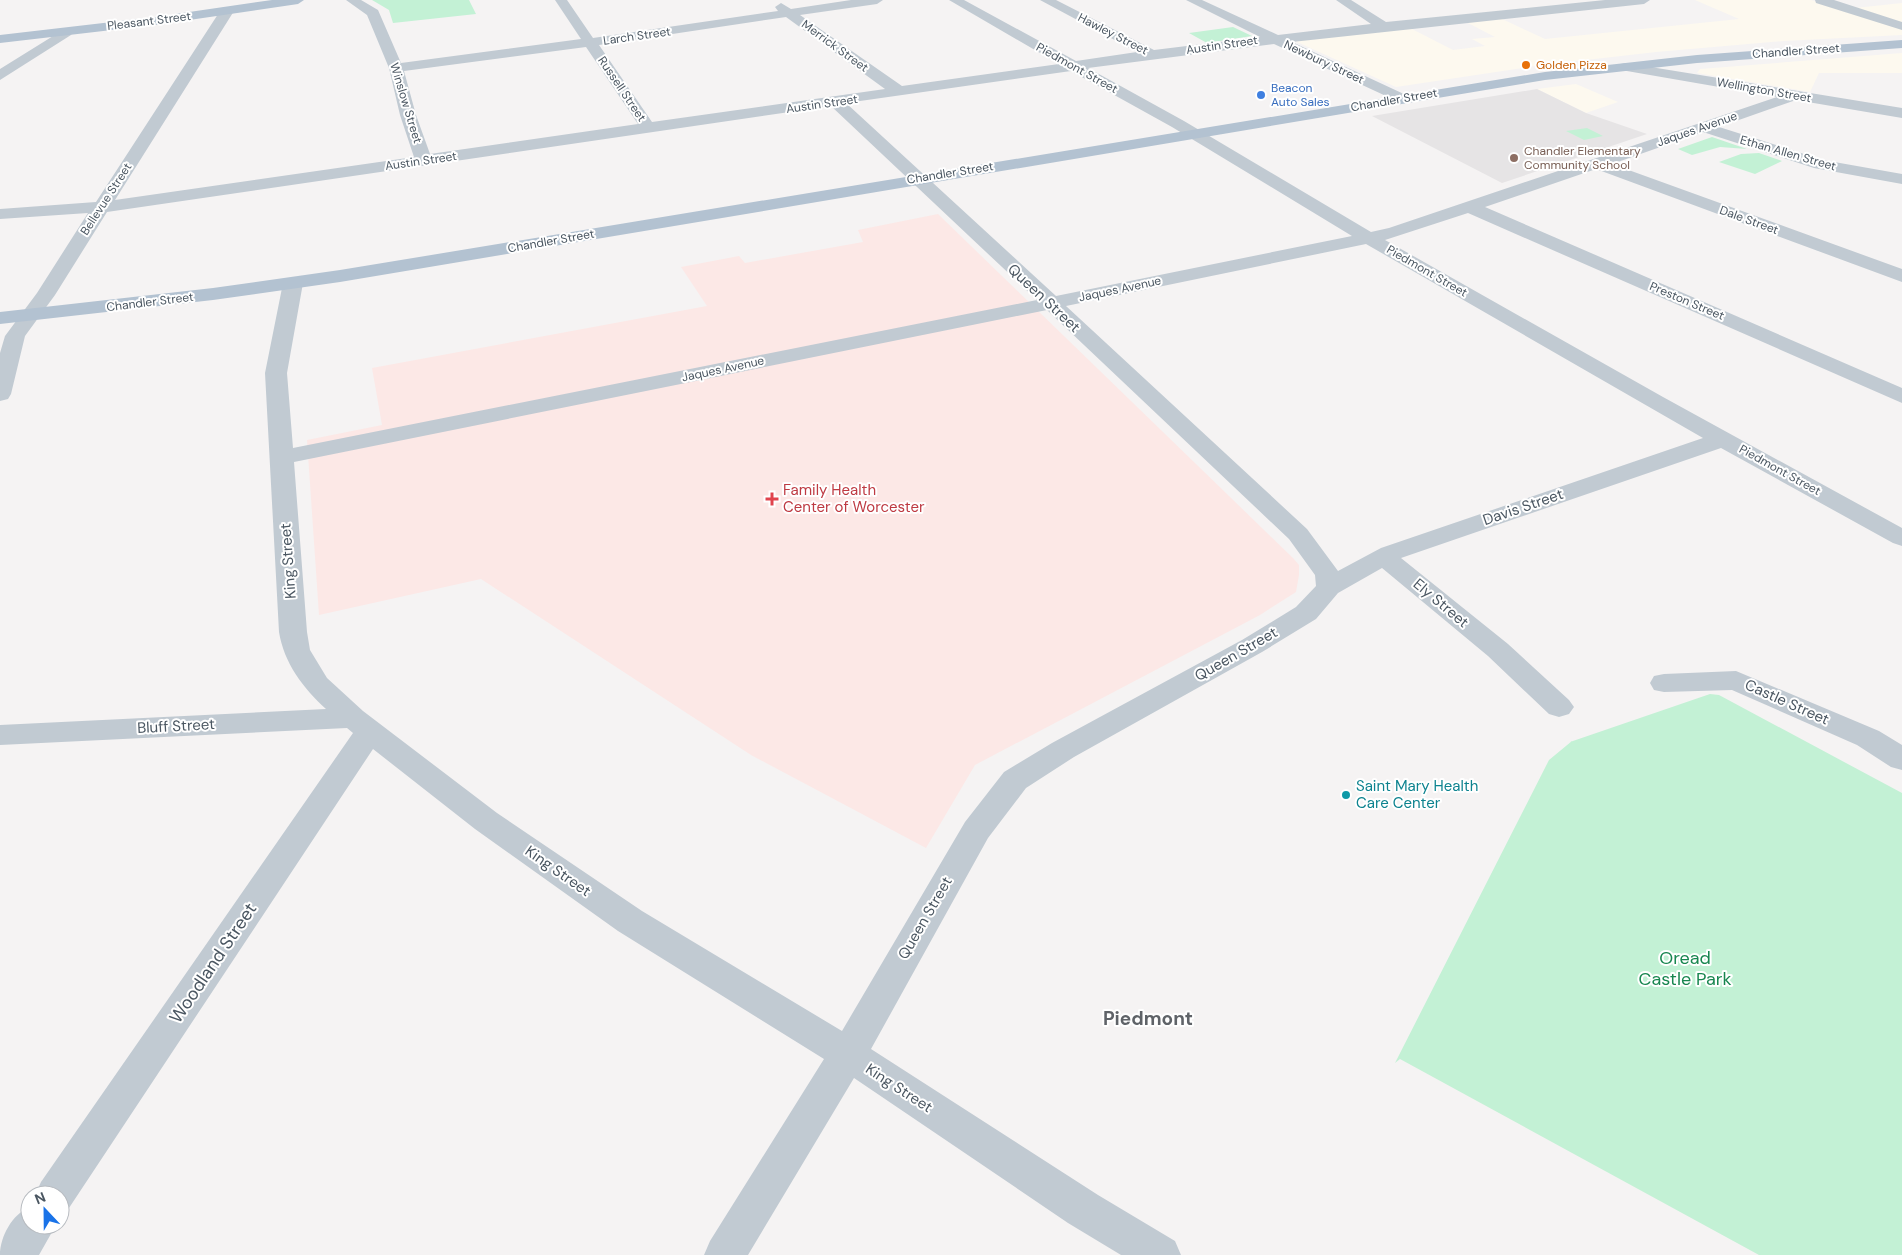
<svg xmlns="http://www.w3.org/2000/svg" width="1902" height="1255" font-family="'DM Sans',sans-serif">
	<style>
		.commercial { fill: #fdf9ef }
		.education { fill: #e6e4e5 }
		.medical { fill: #fce8e6 }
		.green { fill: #c3f1d5 }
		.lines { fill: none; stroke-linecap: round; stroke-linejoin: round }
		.minor { fill: #c1cad2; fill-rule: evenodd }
		.major { fill: #b3c2d1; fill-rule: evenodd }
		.food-dot { fill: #e8710a; stroke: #fff; stroke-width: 2 }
		.shop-dot { fill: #3f7fe0; stroke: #fff; stroke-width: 2 }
		.education-dot { fill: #8d6e63; stroke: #fff; stroke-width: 2 }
		.health-dot { fill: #e0444e; stroke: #fff; stroke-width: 2 }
		.culture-dot { fill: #0f9aa8; stroke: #fff; stroke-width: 2 }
		.labels { text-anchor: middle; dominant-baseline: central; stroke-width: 4; stroke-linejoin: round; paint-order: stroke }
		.far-street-label { font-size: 12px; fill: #4a5661; stroke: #fff }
		.far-food-label { font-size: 12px; fill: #c56008; stroke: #fff; text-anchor: start }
		.far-shop-label { font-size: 12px; fill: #366cbe; stroke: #fff; text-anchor: start }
		.far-education-label { font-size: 12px; fill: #785e54; stroke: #fff; text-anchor: start }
		.street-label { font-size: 15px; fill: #4a5661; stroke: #fff }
		.health-label { font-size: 15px; fill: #be3a42; stroke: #fff; text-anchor: start }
		.culture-label { font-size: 15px; fill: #0d838f; stroke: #fff; text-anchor: start }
		.near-park-label { font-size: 18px; fill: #17864f; stroke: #fff }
		.near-street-label { font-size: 18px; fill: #4a5661; stroke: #fff }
		.near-neighbourhood-label { font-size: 19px; font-weight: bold; fill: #5f6368; stroke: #fff }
	</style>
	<rect width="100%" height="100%" fill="#f5f3f3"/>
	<path class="commercial" d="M 1695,0 L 1811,0 L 1902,29 L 1902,35 L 1784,41 L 1656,52 L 1542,65 L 1396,87 L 1295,41 L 1410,28 L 1453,50 L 1485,46 L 1472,39 L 1495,37 L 1466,22 L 1500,18 L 1545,39 L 1739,19 Z
		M 1902,3 L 1902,23 L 1855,8 Z
		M 1902,53 L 1902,73 L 1819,73 L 1810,92 L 1697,73 L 1700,69 Z
		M 1576,84 L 1618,102 L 1586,113 L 1537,89 Z"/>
	<path class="education" d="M 1537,89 L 1586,113 L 1647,134 L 1502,183 L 1372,116 Z"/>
	<path class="medical" d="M 938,214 L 1293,558 L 1299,565 L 1299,575 L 1296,592 L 1260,615 L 975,765 L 926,848 L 751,755 L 481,579 L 319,615 L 307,440 L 382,425 L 372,368 L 707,306 L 681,267 L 739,256 L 745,263 L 863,242 L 858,230 Z"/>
	<path class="green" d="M 372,0 L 469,0 L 476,14 L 393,23 L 389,10 Z
		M 1233,27 L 1252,36 L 1207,43 L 1189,33 Z
		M 1587,128 L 1603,136 L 1584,140 L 1566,131 Z
		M 1712,137 L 1747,149 L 1720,147 L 1692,155 L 1678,149 Z
		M 1759,153 L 1782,161 L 1755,174 L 1719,162 L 1741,154 Z
		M 1710,694 L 1719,695 L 1902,793 L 1902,1255 L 1759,1255 L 1400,1059 L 1395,1063 L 1549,760 L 1572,741 L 1570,742 Z"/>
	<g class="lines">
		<path class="minor" d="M 346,0 L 361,0 L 378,10 L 401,63 L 581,39 L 555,0 L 567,0 L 593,38 L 778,11 L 775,7 L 781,3 L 791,9 L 851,0 L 883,0 L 877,4 L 800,15 L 902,86 L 1059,64 L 949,0 L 964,0 L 1076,61 L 1137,52 L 1040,0 L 1056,0 L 1154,50 L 1260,37 L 1186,0 L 1202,0 L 1278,35 L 1371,24 L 1336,0 L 1351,0 L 1386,22 L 1605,0 L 1650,0 L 1644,4 L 1292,42 L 1406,95 L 1409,98 L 1406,101 L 1401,103 L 1274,44 L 1088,68 L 1184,121 L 1371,232 L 1389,228 L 1777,97 L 1621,70 L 1619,67 L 1621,64 L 1626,63 L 1902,108 L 1902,118 L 1796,100 L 1719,127 L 1823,160 L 1902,174 L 1902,184 L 1814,168 L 1703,132 L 1612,164 L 1902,269 L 1902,282 L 1596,169 L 1485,207 L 1902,388 L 1902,403 L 1468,213 L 1385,240 L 1663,397 L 1902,528 L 1902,546 L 1893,543 L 1721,448 L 1401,558 L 1508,644 L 1569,700 L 1574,707 L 1569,714 L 1559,717 L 1549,714 L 1488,656 L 1382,568 L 1338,593 L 1316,619 L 1262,652 L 1074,757 L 1026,788 L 988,838 L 871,1049 L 1098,1195 L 1175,1241 L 1181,1255 L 1121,1255 L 1068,1223 L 854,1078 L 748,1255 L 704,1255 L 710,1241 L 824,1059 L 618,931 L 475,829 L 373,749 L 69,1208 L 60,1212 L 60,1195 L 35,1195 L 41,1182 L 353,733 L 347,728 L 0,745 L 0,725 L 326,709 C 303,688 284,663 279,632 L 265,373 L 283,283 L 286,279 L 300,279 L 303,283 L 287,373 L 293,448 L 1037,300 L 831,106 L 107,212 L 55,295 L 25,336 L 11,394 L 8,399 L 0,401 L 0,353 L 5,336 L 37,293 L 88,213 L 0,219 L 0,209 L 96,202 L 222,8 L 227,7 L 234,11 L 115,200 L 414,157 L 400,115 L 389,68 L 367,15 ZM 786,17 L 885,89 L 652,122 L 599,45 ZM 586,47 L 638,124 L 430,154 L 416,115 L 404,71 ZM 1071,71 L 1172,127 L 1352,236 L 1056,296 L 846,103 ZM 1366,244 L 1703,438 L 1381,548 L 1338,571 L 1307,529 L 1066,306 ZM 1047,310 L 1289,539 L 1315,575 L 1316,586 L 1296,607 L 1242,640 L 1052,743 L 1004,772 L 965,822 L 842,1031 L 642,911 L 497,813 L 363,711 L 327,678 L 310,650 L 307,632 L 294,462 Z
			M 1815,0 L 1834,0 L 1902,22 L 1902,30 L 1816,3 Z
			M 66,28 L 71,29 L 73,32 L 71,35 L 0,80 L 0,69 Z
			M 1736,671 L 1879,731 L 1902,745 L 1902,770 L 1891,767 L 1857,745 L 1732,690 L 1664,692 L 1654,690 L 1650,683 L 1654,676 L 1664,674 Z
			M 30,1207 L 30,1225 L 56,1225 L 39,1255 L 0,1255 C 0,1237 12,1214 30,1207 Z"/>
		<path class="major" d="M 272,0 L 304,0 L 298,4 L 155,25 L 0,43 L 0,35 L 155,17 Z
			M 1902,40 L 1902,48 L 1697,63 L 1545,80 L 340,282 L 213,300 L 0,324 L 0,312 L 213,288 L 340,270 L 1545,72 L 1697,55 Z"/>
	</g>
	<circle class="food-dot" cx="1526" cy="65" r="5"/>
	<circle class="shop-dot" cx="1261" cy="95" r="5"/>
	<circle class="education-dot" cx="1514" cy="158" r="5"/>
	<path class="health-dot" d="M769.5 491.5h5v5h5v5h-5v5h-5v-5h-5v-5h5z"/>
	<circle class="culture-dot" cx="1346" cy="795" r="5"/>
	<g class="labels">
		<g class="far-street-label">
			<text transform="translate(149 21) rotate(-7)">Pleasant Street</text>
			<text transform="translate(1113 34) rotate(27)">Hawley Street</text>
			<text transform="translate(637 36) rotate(-8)">Larch Street</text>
			<text transform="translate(1222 45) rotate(-8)">Austin Street</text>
			<text transform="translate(835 46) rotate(36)">Merrick Street</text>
			<text transform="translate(1796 51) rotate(-4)">Chandler Street</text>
			<text transform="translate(1324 62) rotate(25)">Newbury Street</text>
			<text transform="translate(1077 68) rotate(29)">Piedmont Street</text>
			<text transform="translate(622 89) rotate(56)">Russell Street</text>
			<text transform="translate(1764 90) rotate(10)">Wellington Street</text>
			<text transform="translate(1394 100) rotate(-10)">Chandler Street</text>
			<text transform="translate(406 103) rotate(73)">Winslow Street</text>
			<text transform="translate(822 104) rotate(-8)">Austin Street</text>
			<text transform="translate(1697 129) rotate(-19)">Jaques Avenue</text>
			<text transform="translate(1788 153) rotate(16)">Ethan Allen Street</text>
			<text transform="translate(421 161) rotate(-8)">Austin Street</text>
			<text transform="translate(950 173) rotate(-9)">Chandler Street</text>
			<text transform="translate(106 199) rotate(-57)">Bellevue Street</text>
			<text transform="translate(1749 220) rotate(20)">Dale Street</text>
			<text transform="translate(551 241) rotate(-10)">Chandler Street</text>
			<text transform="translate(1427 271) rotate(30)">Piedmont Street</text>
			<text transform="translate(1120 289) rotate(-12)">Jaques Avenue</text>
			<text transform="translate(1687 301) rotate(23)">Preston Street</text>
			<text transform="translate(150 302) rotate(-7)">Chandler Street</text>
			<text transform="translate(723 369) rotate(-12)">Jaques Avenue</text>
			<text transform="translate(1780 470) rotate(29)">Piedmont Street</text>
		</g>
		<g class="far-food-label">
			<text x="1536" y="65">Golden Pizza</text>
		</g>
		<g class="far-shop-label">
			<text x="1271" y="88">Beacon<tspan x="1271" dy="14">Auto Sales</tspan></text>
		</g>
		<g class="far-education-label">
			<text x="1524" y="151">Chandler Elementary<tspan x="1524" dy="14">Community School</tspan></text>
		</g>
		<g class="street-label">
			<text transform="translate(1044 298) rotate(43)">Queen Street</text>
			<text transform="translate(1523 507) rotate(-19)">Davis Street</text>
			<text transform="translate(288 561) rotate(-94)">King Street</text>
			<text transform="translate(1441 603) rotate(40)">Ely Street</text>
			<text transform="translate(1236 654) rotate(-30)">Queen Street</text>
			<text transform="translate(1787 702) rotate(24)">Castle Street</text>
			<text transform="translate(176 726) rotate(-3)">Bluff Street</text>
			<text transform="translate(558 871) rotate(35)">King Street</text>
			<text transform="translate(925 918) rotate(-60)">Queen Street</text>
			<text transform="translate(899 1088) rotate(33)">King Street</text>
		</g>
		<g class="health-label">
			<text x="783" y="490">Family Health<tspan x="783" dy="17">Center of Worcester</tspan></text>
		</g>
		<g class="culture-label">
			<text x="1356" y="786">Saint Mary Health<tspan x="1356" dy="17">Care Center</tspan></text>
		</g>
		<g class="near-park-label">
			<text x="1685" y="958">Oread<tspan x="1685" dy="21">Castle Park</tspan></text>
		</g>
		<g class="near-street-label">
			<text transform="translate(213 963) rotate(-56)">Woodland Street</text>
		</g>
		<g class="near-neighbourhood-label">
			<text x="1148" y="1018">Piedmont</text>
		</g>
	</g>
	<g transform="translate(45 1210) rotate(338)"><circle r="24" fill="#ffffff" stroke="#b7bbc0"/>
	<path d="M0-4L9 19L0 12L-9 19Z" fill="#1a73e8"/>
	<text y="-8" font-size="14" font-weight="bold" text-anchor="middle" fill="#4a5661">N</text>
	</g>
</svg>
